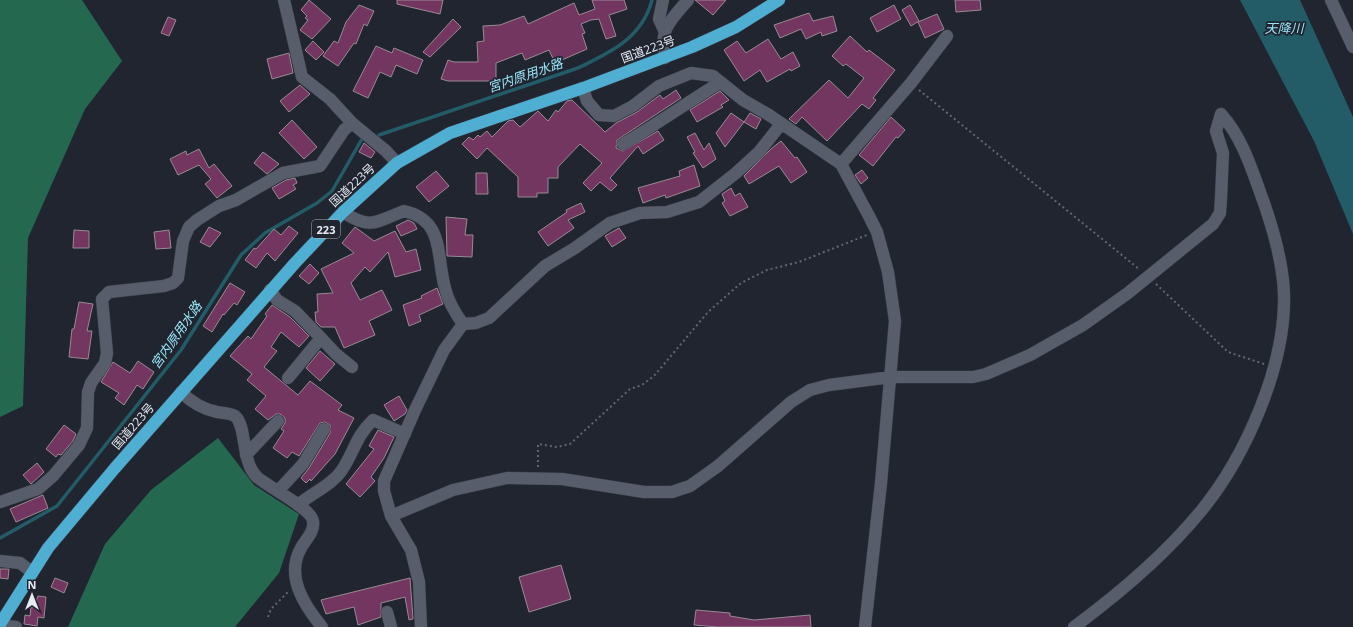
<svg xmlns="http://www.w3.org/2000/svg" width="1353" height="627" font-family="'Open Sans','Noto Sans JP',sans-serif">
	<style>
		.forest { fill: #24694f }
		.water { fill: #235c67 }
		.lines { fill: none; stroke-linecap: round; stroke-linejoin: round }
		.stream { stroke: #235c67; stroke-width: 3.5 }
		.building { fill: #723660; stroke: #998a93 }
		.minor-casing { stroke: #3b3f48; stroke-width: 13 }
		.highway-casing { stroke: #3b3f48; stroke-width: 13 }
		.path { stroke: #626771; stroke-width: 2; stroke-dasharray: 2 3; stroke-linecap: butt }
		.minor { stroke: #575d6a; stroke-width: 12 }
		.highway { stroke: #4fafd2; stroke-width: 12 }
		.labels { text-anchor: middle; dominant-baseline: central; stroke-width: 3.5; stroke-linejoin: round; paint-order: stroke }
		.shield { fill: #202530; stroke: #abb0b8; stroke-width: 1 }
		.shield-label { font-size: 11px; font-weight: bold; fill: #e7ebf2 }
		.street-label { font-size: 12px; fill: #e7ebf2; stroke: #202530 }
		.water-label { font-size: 13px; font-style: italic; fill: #98e5f6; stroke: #202530 }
	</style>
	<rect width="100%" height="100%" fill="#202530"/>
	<path class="forest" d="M 0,0 L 82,0 L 122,61 L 85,109 L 28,238 L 23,406 L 0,417 Z
		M 218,438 L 254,485 L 299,514 L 279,573 L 235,627 L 68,627 L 105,544 L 151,490 Z"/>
	<path class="water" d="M 1240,0 L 1300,0 L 1353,117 L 1353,234 L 1314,141 Z"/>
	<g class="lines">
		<path class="stream" d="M 379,135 L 578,68 C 611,52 642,38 652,0
			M 0,538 L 57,506 L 181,350 L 241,255 L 265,233 L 317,203 L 332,191 L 362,139"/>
	</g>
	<path class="building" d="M 309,0 L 331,19 L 312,39 L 300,30 L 308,20 L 305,18 L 307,16 L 301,10 Z
		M 397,0 L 443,0 L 440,14 L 397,4 Z
		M 592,0 L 624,0 L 627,9 L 609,15 L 616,36 L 606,39 L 599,19 L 591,20 L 581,24 L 585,33 L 582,34 L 587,49 L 555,63 L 549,50 L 525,60 L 522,53 L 496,63 L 496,81 L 448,81 L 441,79 L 448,60 L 454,62 L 478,62 L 477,42 L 484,41 L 483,26 L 500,25 L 524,16 L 528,24 L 574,3 L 579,15 L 595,9 Z
		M 695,0 L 726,0 L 713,15 Z
		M 955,0 L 980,0 L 981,10 L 956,12 Z
		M 359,5 L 374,11 L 367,26 L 364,24 L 356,44 L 354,43 L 338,66 L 323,56 L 334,41 L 338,43 L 346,22 Z
		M 894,5 L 901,19 L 877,32 L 870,18 Z
		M 910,5 L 919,21 L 911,26 L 902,10 Z
		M 809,13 L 813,21 L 833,16 L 837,31 L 822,36 L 821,32 L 806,39 L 801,29 L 780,38 L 774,25 Z
		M 937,14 L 944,29 L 925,38 L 918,22 Z
		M 168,17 L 176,20 L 169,36 L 161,33 Z
		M 453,19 L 461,27 L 430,57 L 423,52 Z
		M 850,36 L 867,52 L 869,50 L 895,70 L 873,98 L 876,100 L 869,109 L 862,104 L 827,141 L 802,117 L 796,124 L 789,119 L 829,80 L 848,98 L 864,78 L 846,64 L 843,66 L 832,56 Z
		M 768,39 L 781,59 L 793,52 L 800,66 L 791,71 L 790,69 L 767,82 L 760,70 L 744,81 L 724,50 L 737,41 L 746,53 Z
		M 313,41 L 324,52 L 316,60 L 305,50 Z
		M 376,46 L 392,53 L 394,48 L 423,60 L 417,74 L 396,65 L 391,77 L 380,72 L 368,98 L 353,91 Z
		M 289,53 L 293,73 L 272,79 L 267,59 Z
		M 300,85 L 310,94 L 289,112 L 280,101 Z
		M 676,90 L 681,98 L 617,140 L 616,148 L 623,151 L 658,131 L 664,140 L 643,154 L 638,146 L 610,178 L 617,185 L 611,191 L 600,182 L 591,191 L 583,183 L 602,163 L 580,144 L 558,167 L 558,178 L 548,178 L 548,193 L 537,193 L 537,197 L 518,197 L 518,177 L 487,148 L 477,159 L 462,144 L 469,137 L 473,140 L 478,135 L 480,137 L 487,131 L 492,137 L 508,121 L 513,120 L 520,127 L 538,111 L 548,121 L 556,110 L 558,112 L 567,101 L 572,100 L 605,132 L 616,123 L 637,112 L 660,95 L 663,99 Z
		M 720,91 L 729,100 L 721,105 L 723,107 L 697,122 L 690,110 Z
		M 731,113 L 744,122 L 725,147 L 716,133 Z
		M 750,113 L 761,119 L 756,129 L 744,122 Z
		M 891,117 L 905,130 L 898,138 L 896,137 L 873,166 L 859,155 Z
		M 292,120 L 317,147 L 304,159 L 279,133 Z
		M 695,133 L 704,150 L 709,143 L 716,159 L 703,168 L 693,153 L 695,152 L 687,137 Z
		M 781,141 L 795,158 L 797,157 L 807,172 L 791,183 L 779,166 L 749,184 L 744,176 L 772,148 Z
		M 364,143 L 375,152 L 371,158 L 359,152 Z
		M 199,149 L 209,168 L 214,164 L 232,186 L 217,198 L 205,184 L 211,179 L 199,165 L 178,175 L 170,159 L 186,151 L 187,155 Z
		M 263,152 L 279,164 L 267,174 L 254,163 Z
		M 694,165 L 700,186 L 666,198 L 665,195 L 643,203 L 638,188 L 680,176 L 679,171 Z
		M 862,170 L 868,178 L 861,184 L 855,175 Z
		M 436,171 L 449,186 L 429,202 L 416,187 Z
		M 476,173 L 487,173 L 488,194 L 476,194 Z
		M 295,178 L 297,183 L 293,185 L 296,189 L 279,199 L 272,188 L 286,180 Z
		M 731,188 L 735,196 L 740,193 L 748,207 L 730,216 L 722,203 L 725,201 L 722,194 Z
		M 581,203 L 585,212 L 568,220 L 574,228 L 548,246 L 538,232 L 567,212 L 566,210 Z
		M 446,217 L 467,219 L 465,235 L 473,235 L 472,257 L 447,256 Z
		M 408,220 L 414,223 L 417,229 L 401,236 L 396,226 Z
		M 289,226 L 298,233 L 275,261 L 267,253 L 256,268 L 245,260 L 254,248 L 256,249 L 274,229 L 281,235 Z
		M 209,227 L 221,233 L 210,247 L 200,242 Z
		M 355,227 L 374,241 L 395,231 L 406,252 L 416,249 L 421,270 L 395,277 L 388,252 L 370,272 L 365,267 L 351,283 L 360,300 L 382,290 L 392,310 L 369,321 L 375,335 L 344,348 L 335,327 L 321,327 L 316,322 L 315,312 L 318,312 L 317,294 L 333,293 L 321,269 L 354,253 L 342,243 Z
		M 619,228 L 626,238 L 612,247 L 605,236 Z
		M 74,230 L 89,231 L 89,248 L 73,248 Z
		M 169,230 L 171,248 L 156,249 L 154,232 Z
		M 310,264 L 319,273 L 309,284 L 299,276 Z
		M 230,283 L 245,292 L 237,305 L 234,303 L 224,315 L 223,314 L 212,332 L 203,326 Z
		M 437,288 L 443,304 L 419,315 L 421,321 L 409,326 L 403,305 L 422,298 L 421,296 Z
		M 79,302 L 93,304 L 87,331 L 92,331 L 88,359 L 69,357 L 72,329 L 74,329 Z
		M 272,305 L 290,317 L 309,336 L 299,347 L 281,332 L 271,347 L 277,351 L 264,367 L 298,395 L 310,381 L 342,405 L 338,410 L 354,418 L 335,454 L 311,481 L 310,479 L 306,483 L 301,478 L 309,468 L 330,433 L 330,425 L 325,422 L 320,423 L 299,456 L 292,452 L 287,458 L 273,448 L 284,431 L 281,429 L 285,423 L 285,418 L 280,414 L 276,414 L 268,420 L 255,409 L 266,396 L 247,380 L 252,374 L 230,356 L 248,336 L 251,339 L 267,316 L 265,314 Z
		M 320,351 L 335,364 L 320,381 L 306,368 Z
		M 138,361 L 154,372 L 143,389 L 137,385 L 124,405 L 115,398 L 119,393 L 101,382 L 113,362 L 130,373 Z
		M 399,396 L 407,410 L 405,414 L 394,421 L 384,405 Z
		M 64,425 L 76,434 L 73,441 L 61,455 L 58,454 L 56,457 L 46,449 Z
		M 378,430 L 394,437 L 384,458 L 371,477 L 375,481 L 360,497 L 346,484 L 374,449 L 369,446 Z
		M 37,463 L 44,472 L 31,484 L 23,475 Z
		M 43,495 L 48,508 L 16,522 L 10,509 Z
		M 561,565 L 571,599 L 529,612 L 519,577 Z
		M 0,569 L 9,569 L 8,579 L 0,578 Z
		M 55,578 L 68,583 L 64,593 L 51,587 Z
		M 410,578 L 413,619 L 409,620 L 405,597 L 381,603 L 381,617 L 358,625 L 354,607 L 326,614 L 321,600 Z
		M 38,596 L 46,597 L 44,618 L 38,617 L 37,626 L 24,624 L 25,615 L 30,616 L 31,607 L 33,608 Z
		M 696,610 L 730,613 L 730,616 L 754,620 L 810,615 L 811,627 L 717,627 L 694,625 Z"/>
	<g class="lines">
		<g class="minor-casing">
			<path id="minor" d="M 284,0 L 302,77 L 330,99 L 352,123 L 386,151 L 397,163
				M 663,0 L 659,19 L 664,30
				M 1331,0 L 1353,47
				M 665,58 C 659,29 670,21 688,0
				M 583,88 L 587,101 L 599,115 L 614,116 L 633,106 L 659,86 L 691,73 L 713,76 L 743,100 L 769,115 L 841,164 L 869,216 L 877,232 L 888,272 L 895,321 L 881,483 L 865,627
				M 623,144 C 657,124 688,102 721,82
				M 841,164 L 911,83 L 947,36
				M 343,212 C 370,230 376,222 404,211 C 445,220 436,256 445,288 C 448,301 455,313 463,324
				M 270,290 L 277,300 L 295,311 L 321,338 L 288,378
				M 321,338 L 336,354 L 352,367
				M 181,392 C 191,402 202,409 217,412 C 222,413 230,413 235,416 C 247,426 241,462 257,477 C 268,487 311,508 313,521 C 315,532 305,540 301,548 C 285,576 304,605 322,627
				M 246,455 L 278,421
				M 278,491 L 303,464 L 324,429
				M 0,502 L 38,489 L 53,476 L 79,445 L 87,428 L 88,392 L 91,383 L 105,363 L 107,353 L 102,299 L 109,292 L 164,286 L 173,283 L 178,278 L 183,241 L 189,227 L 197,220 L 219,206 L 236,200 L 283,173 L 320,166 L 344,130 L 352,123
				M 298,505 C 312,493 332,485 342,470 C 354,452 356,436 373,420 L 405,434
				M 391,516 L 453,490 L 507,478 L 562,479 L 644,492 L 672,492 L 690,486 L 718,466 L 791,402 L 810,390 L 829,385 L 891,377 L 973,377 L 986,374 L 1030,355 L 1083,325 L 1128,293 L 1213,224 L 1220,213 L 1221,198 L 1223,153 L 1216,131 L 1221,114 C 1243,138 1253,173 1264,203 C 1274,232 1283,263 1284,294 C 1286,365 1246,456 1201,511 C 1165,555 1120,593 1074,627
				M 0,561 L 20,563 L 32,572
				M 387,612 L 391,627
				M 0,625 L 16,627
				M 421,627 L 419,582 L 411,550 L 391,516 L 384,491 L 384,481 L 415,410 L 444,350 L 463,324 L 476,323 L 489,318 L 545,266 L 575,248 L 610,223 L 640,213 L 667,212 L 699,202 L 736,173 L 759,152 L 781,124"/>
		</g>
		<g class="highway-casing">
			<path id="highway" d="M 0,624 L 48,548 L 115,468 L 295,263 L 343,212 L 397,163 L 450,133 L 583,88 L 692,47 L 736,27 L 779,0"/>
		</g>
		<path class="path" d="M 919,90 L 1139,269
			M 1156,284 L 1228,352 L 1264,364
			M 538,467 L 538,444 L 557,447 L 570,444 L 630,389 L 642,385 L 654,376 L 708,312 L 741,283 L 767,270 L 799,262 L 867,235
			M 268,617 L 271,609 L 288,592"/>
		<use href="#minor" class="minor"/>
		<use href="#highway" class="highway"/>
	</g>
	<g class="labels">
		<rect class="shield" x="312" y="220" width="28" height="18" rx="3"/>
		<g class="shield-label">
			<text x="326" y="229">223</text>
		</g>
		<g class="street-label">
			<text transform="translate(648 49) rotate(-20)">国道223号</text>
			<text transform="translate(352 185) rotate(-43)">国道223号</text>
			<text transform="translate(133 426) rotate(-49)">国道223号</text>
		</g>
		<g class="water-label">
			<text x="1284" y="28">天降川</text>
			<text transform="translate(525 75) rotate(-19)">宮内原用水路</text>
			<text transform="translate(176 335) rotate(-55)">宮内原用水路</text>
		</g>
	</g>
	<g transform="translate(32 595)" stroke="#202530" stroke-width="3" paint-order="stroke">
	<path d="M0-3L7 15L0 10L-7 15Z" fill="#e7ebf2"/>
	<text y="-6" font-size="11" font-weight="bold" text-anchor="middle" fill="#e7ebf2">N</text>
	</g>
</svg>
